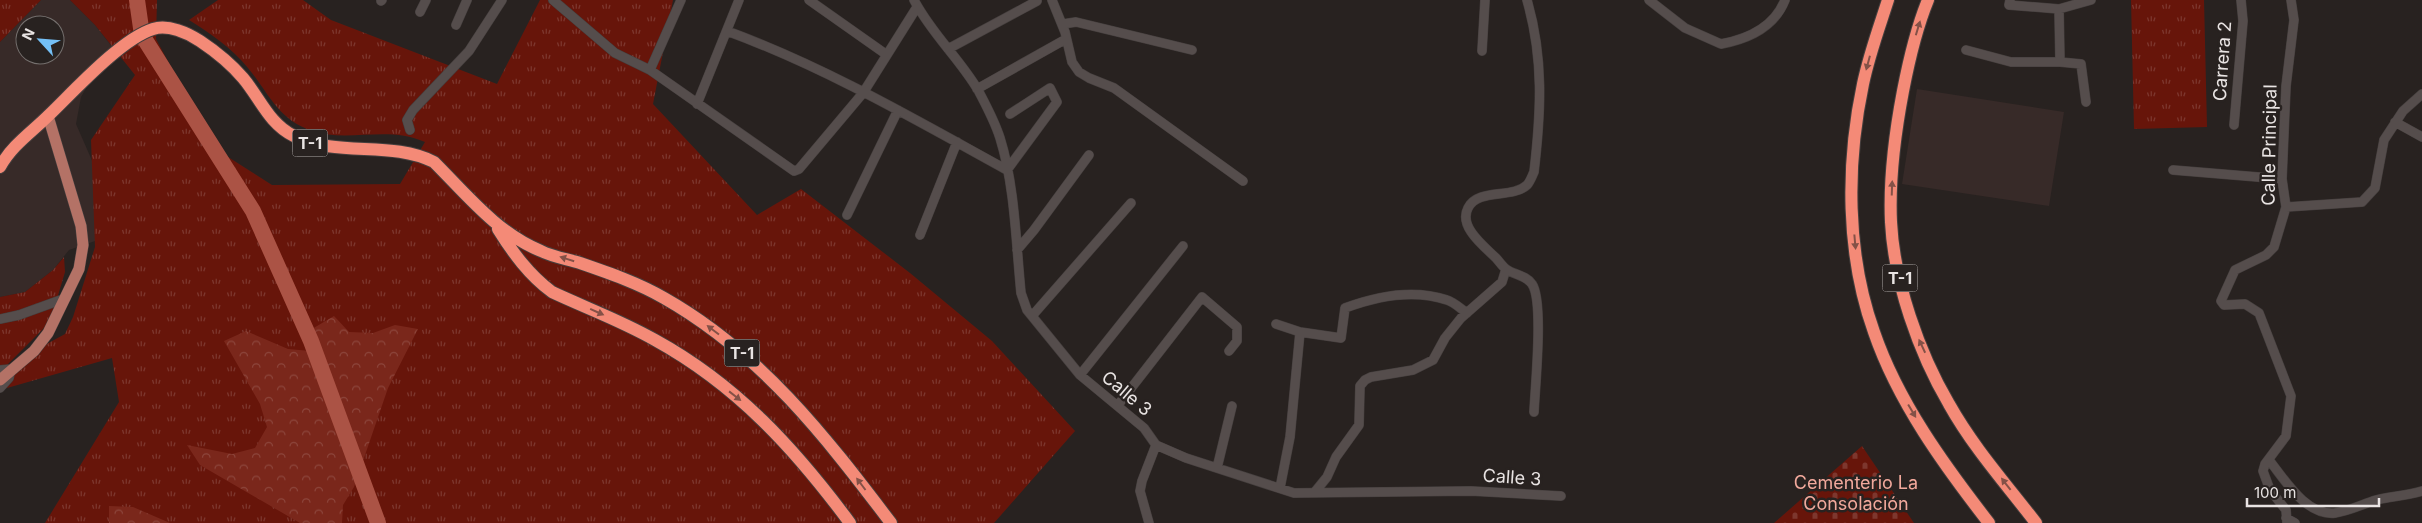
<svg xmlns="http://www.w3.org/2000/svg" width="2422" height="523" font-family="Inter,sans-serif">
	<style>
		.built { fill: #372a28; fill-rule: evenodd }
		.grass { fill: url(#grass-tufts) }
		.forest { fill: url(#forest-crowns) }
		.cemetery { fill: url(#cemetery-stones) }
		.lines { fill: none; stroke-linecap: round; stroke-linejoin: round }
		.river { stroke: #ab5345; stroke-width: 16 }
		.minor-casing { stroke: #453f3e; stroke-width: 10 }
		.major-casing { stroke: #453f3e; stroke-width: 12 }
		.highway-casing { stroke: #453f3e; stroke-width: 14 }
		.minor { stroke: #554d4c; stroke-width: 9 }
		.major { stroke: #b47266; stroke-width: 11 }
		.highway { stroke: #f48a77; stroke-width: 12 }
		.oneway { fill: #845147 }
		.labels { text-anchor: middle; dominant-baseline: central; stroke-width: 5; stroke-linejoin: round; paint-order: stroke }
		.shield { fill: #282220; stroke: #afaaa8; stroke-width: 1 }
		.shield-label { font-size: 16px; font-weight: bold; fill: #e9e4e3 }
		.street-label { font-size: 18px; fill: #e9e4e3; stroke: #282220 }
		.park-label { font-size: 18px; fill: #f2a99c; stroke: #282220 }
	</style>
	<defs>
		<pattern id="grass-tufts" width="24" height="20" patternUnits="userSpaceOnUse" patternTransform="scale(1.25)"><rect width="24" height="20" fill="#67150a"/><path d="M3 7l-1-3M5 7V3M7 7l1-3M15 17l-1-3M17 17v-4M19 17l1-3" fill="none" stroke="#7d372e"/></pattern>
		<pattern id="forest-crowns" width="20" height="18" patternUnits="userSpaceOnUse" patternTransform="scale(1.25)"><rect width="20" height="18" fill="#7a271b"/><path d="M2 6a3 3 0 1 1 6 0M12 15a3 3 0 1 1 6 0" fill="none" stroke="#8d463c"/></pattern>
		<pattern id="cemetery-stones" width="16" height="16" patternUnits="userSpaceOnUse" patternTransform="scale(1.25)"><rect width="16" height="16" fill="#67150a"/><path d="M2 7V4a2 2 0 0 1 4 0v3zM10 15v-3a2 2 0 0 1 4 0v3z" fill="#7d372e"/></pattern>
	</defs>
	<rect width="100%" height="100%" fill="#282220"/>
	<path class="built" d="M 41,0 L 70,0 L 95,25 L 120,57 L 89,83 L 81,97 L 76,124 L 97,172 L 98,240 L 69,250 L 53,270 L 25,292 L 0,297 L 0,42 ZM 25,25 L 55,25 L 55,55 L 25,55 Z
		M 1917,89 L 2064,112 L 2049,206 L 1902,184 Z"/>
	<path class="grass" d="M 0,0 L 41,0 L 0,42 Z
		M 70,0 L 157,0 L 156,39 L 214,148 L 272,185 L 400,184 L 425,142 C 387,125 349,143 312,131 C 277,119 269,93 248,68 C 232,48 210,33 189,20 L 218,0 L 303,0 L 331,20 L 497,84 L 540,0 L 673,0 L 653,104 L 757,215 L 801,189 L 910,273 L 992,341 L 1075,431 L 994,523 L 45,523 L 119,402 L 112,358 L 0,390 L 10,364 L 65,334 L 73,317 L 95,247 L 91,140 L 135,75 L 95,25 Z
		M 2131,0 L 2204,0 L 2207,127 L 2134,129 Z
		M 64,257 L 65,272 L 50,322 L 8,364 L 10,369 L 0,386 L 0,297 L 25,292 L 53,270 Z"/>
	<path class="forest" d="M 334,316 L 349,332 L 373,333 L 395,325 L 418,329 L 388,388 L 354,487 L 343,505 L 342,523 L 300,523 L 200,465 L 187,445 L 232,454 L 255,448 L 267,427 L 260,404 L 224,341 L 246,331 L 288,349 L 310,351 L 312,329 Z
		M 109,506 L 133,507 L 170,523 L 109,523 Z"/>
	<path class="cemetery" d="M 1862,446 L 1914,523 L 1774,523 Z"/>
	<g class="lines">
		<path class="river" d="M 137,0 L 142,35 L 253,211 L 311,341 L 378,523"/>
		<g class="minor-casing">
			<path id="minor" d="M 553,0 L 615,53 L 650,70 L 794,171 L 799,169 L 863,93 L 917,7
				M 809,0 L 887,55
				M 914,0 C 931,33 959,58 978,90 C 986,105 995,122 1000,138 C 1015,186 1016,244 1021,293 L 1027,310 L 1080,375 L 1144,428 L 1156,445 L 1186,458 L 1294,493 L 1471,491 L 1561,496
				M 1052,0 L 1065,32 L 1072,62 L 1079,72 L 1089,78 L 1114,88 L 1243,181
				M 1527,0 C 1544,59 1541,112 1534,172 C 1532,176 1530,182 1527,185 C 1512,199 1478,188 1468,208 C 1458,227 1485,247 1496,258 C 1499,261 1502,266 1506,269 C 1514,275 1526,275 1532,284 C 1544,301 1535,388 1534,412
				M 1649,0 L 1685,28 L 1721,44 C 1748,39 1774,28 1785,0
				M 2010,0 L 2009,5 L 2059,9 L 2091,0
				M 381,1 L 382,0
				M 2059,9 L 2060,62
				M 420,12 L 426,0
				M 1063,24 L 1076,22 L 1192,50
				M 456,25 L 467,0
				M 727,31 C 825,67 916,120 1007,170 L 1057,102 L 1050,88 L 1010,114
				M 948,49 L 1037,1
				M 1966,50 L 2011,62 L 2060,62 L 2081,64 L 2086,102
				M 1482,51 L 1485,0
				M 650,70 L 681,0
				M 977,89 L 1066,39
				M 697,104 L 739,0
				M 2395,122 L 2422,137
				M 2234,125 L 2243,21 L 2241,0
				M 410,130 L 407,120 L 413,110 L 469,51 L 502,0
				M 2173,170 L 2282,179
				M 2286,207 L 2362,202 L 2375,188 L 2384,140 L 2403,111 L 2422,94
				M 847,215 L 898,110
				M 920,235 L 957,142
				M 1017,250 L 1034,230 L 1089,155
				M 1032,316 L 1131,203
				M 0,319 L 19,315 L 66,298
				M 1276,324 L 1300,332 L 1341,338 L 1345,308 C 1377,296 1414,289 1447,300 C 1454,302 1461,309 1467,313
				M 0,370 L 11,369 L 9,378 L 0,388
				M 1080,375 L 1183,246
				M 1118,405 L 1202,297 L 1237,327 L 1237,341 L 1229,351
				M 2269,460 C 2285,480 2306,516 2335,513 C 2349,511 2363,504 2376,500 C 2391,496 2407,496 2422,491
				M 1217,468 L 1232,406
				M 1280,488 L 1290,437 L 1300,332
				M 1314,493 L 1327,477 L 1336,457 L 1359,425 L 1360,386 L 1365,380 L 1371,377 L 1413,370 L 1433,360 L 1445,338 L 1461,318 L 1502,282 L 1506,269
				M 2286,518 L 2295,523
				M 1149,523 L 1140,491 L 1142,481 L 1156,445
				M 2287,523 L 2286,510 L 2270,490 L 2263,471 L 2265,464 L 2286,436 L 2291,396 L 2259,313 L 2245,304 L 2224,305 L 2221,301 L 2235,270 L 2266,255 L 2274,247 L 2286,207 L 2282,179 L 2286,86 L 2294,20 L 2291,0"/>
		</g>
		<g class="major-casing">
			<path id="major" d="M 0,380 L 34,351 L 48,333 L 79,269 L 83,245 L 81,226 L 48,116"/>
		</g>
		<g class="highway-casing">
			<path id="highway" d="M 1888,0 C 1879,28 1869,55 1863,84 C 1846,164 1846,254 1874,332 C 1898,402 1944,465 1989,523
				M 1928,0 C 1916,29 1909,60 1903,91 C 1895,133 1889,179 1891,222 C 1894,282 1919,353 1949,404 C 1973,447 2006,484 2036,523
				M 0,167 C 12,145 32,132 49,115 C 74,91 121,39 153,29 C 168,24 188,33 200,41 C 215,51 231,64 243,78 C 260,98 269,124 294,136 C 339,158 390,140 434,162 C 467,195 497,233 541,251 C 553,257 567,259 580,263 C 609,273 638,283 664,298 C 761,353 825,436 891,523
				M 498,229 C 513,253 529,275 552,292 C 586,308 622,321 655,340 C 737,385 795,449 850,523"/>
		</g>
		<use href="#minor" class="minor"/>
		<use href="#major" class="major"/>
		<use href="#highway" class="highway"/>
	</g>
	<defs><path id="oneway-solid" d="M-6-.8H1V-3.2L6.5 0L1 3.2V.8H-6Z" transform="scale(1.25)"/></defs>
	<g class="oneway">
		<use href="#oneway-solid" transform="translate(1918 28) rotate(-73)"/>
		<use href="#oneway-solid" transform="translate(1868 63) rotate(105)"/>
		<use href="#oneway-solid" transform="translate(1892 188) rotate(-88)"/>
		<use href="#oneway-solid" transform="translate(1855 242) rotate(85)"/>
		<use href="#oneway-solid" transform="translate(567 259) rotate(-163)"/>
		<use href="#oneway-solid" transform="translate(597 312) rotate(24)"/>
		<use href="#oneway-solid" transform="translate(713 330) rotate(-143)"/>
		<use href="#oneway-solid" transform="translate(1922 346) rotate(-115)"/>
		<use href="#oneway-solid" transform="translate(735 396) rotate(38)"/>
		<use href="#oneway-solid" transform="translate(1912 411) rotate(59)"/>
		<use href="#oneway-solid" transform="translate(861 484) rotate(-127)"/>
		<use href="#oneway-solid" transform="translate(2006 484) rotate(-128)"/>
	</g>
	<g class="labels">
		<g class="shield">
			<rect x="292.5" y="129.5" width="35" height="27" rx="4"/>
			<rect x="1882.5" y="264.5" width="35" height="27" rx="4"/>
			<rect x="724.5" y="339.5" width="35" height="27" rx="4"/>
		</g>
		<g class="shield-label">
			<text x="310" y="143">T-1</text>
			<text x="1900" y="278">T-1</text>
			<text x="742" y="353">T-1</text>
		</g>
		<g class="street-label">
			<text transform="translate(2222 61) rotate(-86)">Carrera 2</text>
			<text transform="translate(2269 145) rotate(-89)">Calle Principal</text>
			<text transform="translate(1127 393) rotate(40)">Calle 3</text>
			<text transform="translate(1512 477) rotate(4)">Calle 3</text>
		</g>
		<g class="park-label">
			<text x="1856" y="482">Cementerio La<tspan x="1856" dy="21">Consolación</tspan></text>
		</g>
	</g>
	<g transform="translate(40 40) rotate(296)"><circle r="24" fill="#282220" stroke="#75706e"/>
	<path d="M0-4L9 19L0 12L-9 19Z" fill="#74c0f6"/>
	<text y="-8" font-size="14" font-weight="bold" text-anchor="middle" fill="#e9e4e3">N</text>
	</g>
	<path d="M2247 498v8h132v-8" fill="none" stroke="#e9e4e3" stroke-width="2.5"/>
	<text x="2254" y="498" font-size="15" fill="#e9e4e3" stroke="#282220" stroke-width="4" paint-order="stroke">100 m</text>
</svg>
